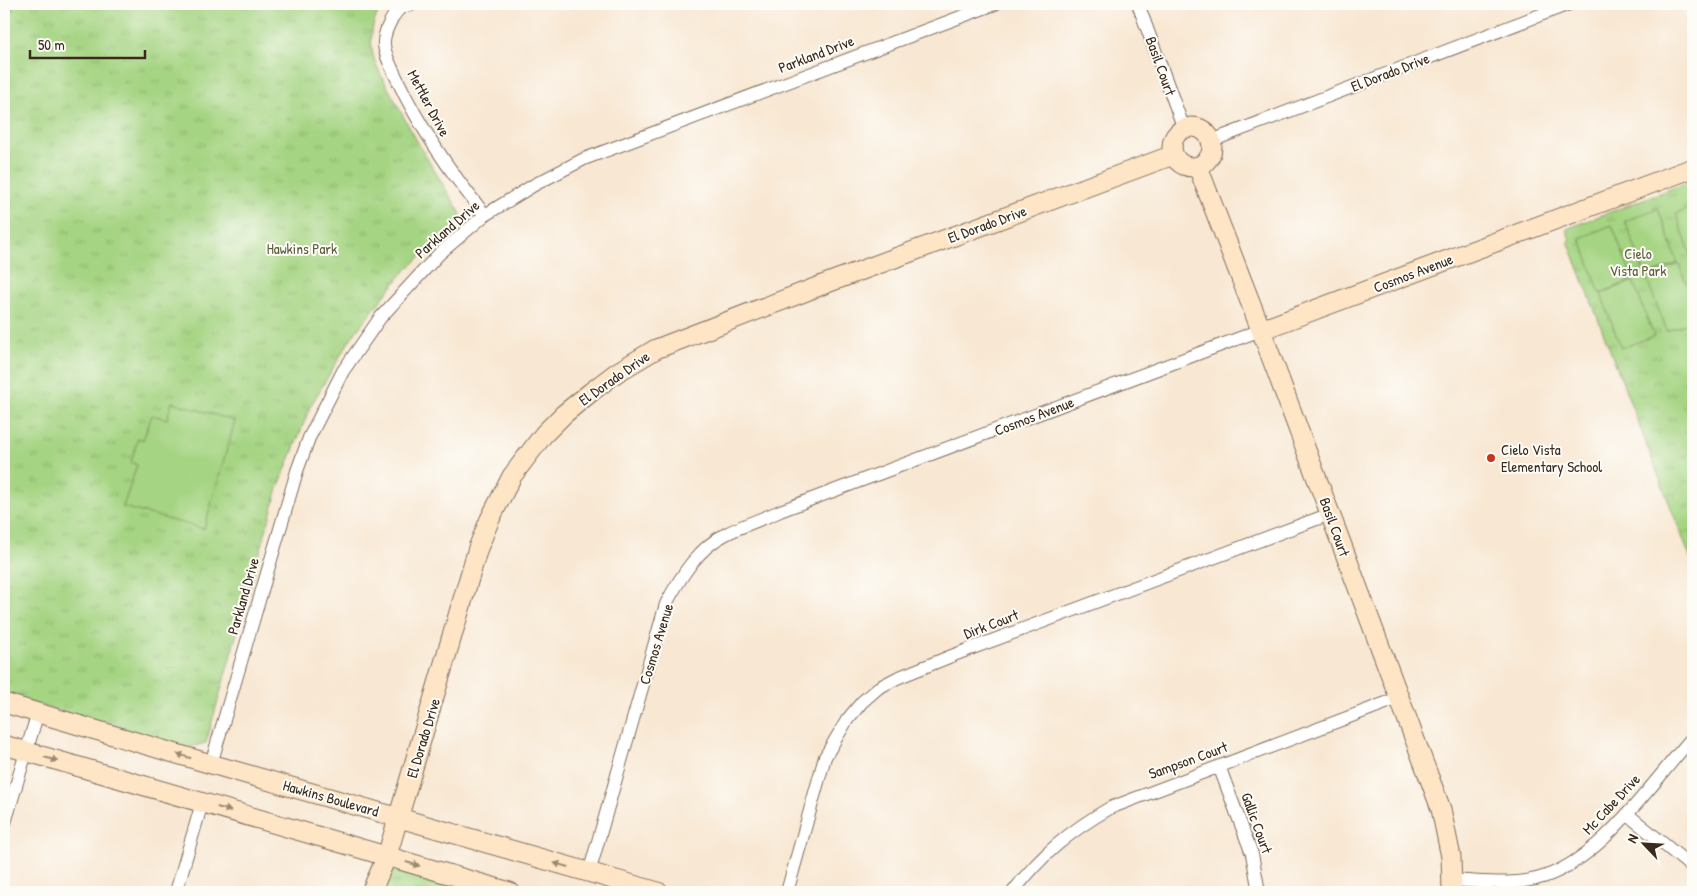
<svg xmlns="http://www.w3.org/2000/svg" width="1697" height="896" font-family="'Patrick Hand',sans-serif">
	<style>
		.grass { fill: url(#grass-tufts); stroke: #707f50 }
		.pitch { fill: #a5d482; stroke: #707f50 }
		.water { fill: #5ba8d4; stroke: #4b6979 }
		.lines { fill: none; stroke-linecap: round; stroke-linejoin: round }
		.street-casing { stroke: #7d6c5d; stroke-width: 14 }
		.secondary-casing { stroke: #7d6c5d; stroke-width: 21 }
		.street { stroke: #fff; stroke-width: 12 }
		.secondary { stroke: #fde5c5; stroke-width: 19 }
		.oneway { fill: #9c8872 }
		.poi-dot { fill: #c8321e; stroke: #fdfcf7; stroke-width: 2 }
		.labels { text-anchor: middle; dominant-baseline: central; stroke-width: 4; stroke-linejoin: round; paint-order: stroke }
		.street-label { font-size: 15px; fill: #3b2a1e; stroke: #fdfcf7 }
		.park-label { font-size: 15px; fill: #5b5d3c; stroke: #fdfcf7 }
		.poi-label { font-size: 15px; fill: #3b2a1e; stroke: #fdfcf7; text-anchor: start }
	</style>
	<defs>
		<pattern id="grass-tufts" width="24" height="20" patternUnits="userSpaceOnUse" patternTransform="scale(1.25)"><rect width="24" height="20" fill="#a5d482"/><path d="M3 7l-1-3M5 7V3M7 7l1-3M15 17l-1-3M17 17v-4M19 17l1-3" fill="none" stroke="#8fb670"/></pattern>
	</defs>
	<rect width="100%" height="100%" fill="#fdfcf7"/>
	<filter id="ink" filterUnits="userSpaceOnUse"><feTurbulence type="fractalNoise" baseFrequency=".02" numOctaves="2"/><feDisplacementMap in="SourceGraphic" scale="10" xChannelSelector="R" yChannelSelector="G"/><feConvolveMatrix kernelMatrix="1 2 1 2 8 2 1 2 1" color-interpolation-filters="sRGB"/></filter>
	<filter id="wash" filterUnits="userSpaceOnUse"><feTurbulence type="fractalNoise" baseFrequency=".0096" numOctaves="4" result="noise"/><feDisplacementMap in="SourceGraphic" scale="20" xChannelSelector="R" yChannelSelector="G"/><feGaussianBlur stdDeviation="1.12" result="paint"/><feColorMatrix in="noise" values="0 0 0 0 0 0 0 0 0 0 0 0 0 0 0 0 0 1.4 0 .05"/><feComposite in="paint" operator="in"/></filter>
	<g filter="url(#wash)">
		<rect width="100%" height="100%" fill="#f8e7d2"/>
		<path class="grass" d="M 4,4 L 384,4 C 373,18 370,32 372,50 C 374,65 385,82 392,95 C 413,136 437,175 461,214 L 456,223 L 401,275 L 351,338 L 311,405 L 278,488 L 206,743 L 186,748 L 4,695 Z
			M 1693,180 L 1693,565 L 1568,241 L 1570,240 L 1566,229 Z
			M 384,868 L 468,892 L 375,892 Z"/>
		<path class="pitch" d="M 1693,207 L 1693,261 L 1676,214 Z
			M 1658,208 L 1678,263 L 1646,276 L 1625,221 Z
			M 1612,225 L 1633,280 L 1600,293 L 1580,238 Z
			M 1679,264 L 1693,302 L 1693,321 L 1667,331 L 1646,277 Z
			M 1633,281 L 1654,336 L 1621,348 L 1601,294 Z
			M 172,402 L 235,421 L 204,529 L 123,507 L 137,465 L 131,462 L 138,438 L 143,440 L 152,415 L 167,419 Z"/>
		<path class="water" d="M 4,4 L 14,4 L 4,34 Z"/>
	</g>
	<g filter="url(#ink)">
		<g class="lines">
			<g class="street-casing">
				<path id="street" d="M 412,4 C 407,5 402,7 398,10 C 391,18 383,34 384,45 C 385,57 393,70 398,81 C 421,130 451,173 485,215
					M 1138,4 L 1184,129
					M 1211,141 L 1569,4
					M 211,764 L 297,471 L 309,438 L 343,371 L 380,318 L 439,254 L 485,215 L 534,185 L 584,159 L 995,4
					M 1219,766 L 1252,854 L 1259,892
					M 1627,814 L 1693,868
					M 4,826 L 38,712
					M 589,873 L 666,604 C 681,576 698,548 726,534 C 743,525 763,519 780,511 L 1261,330
					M 1452,880 C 1479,882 1509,885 1536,879 C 1599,864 1651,783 1693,737
					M 176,892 L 202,803
					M 787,892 L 825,757 L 847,720 L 862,702 L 878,688 L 897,678 L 954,655 L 1330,514
					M 1013,892 C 1041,855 1070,831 1110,808 L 1399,698"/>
			</g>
			<g class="secondary-casing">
				<path id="secondary" d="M1172 147a20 20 0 1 1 40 0a20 20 0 1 1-40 0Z
					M 1198,167 L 1261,330 L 1441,809 L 1451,857 L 1452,892
					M 1261,330 L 1693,168
					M 4,703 L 211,764 L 658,892
					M 4,745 L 510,892
					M 371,892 L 387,856 L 478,548 L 490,519 L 512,476 L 544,434 L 564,414 L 591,392 L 616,373 L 656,349 L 830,282 L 1173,155"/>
			</g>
			<use href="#street" class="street"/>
			<use href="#secondary" class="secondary"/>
		</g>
		<defs><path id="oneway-solid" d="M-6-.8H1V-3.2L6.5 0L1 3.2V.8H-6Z" transform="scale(1.25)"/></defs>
		<g class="oneway">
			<use href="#oneway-solid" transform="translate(184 756) rotate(-163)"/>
			<use href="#oneway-solid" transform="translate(51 759) rotate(16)"/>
			<use href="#oneway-solid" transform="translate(224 809) rotate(16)"/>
			<use href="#oneway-solid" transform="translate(413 864) rotate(16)"/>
			<use href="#oneway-solid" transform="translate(561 865) rotate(-164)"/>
		</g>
	</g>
	<circle class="poi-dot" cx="1491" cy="458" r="5"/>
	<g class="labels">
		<g class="street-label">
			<text transform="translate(816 54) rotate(-21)">Parkland Drive</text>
			<text transform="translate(1161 66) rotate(70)">Basil Court</text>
			<text transform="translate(1390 72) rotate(-21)">El Dorado Drive</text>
			<text transform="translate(429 103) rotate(62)">Mettler Drive</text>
			<text transform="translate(987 224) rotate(-20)">El Dorado Drive</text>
			<text transform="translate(447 229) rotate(-41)">Parkland Drive</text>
			<text transform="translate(1413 273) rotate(-21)">Cosmos Avenue</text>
			<text transform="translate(614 378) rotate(-35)">El Dorado Drive</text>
			<text transform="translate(1034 416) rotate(-21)">Cosmos Avenue</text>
			<text transform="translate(1335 527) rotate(70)">Basil Court</text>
			<text transform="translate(243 596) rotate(-74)">Parkland Drive</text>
			<text transform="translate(991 624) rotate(-21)">Dirk Court</text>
			<text transform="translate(656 644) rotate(-73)">Cosmos Avenue</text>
			<text transform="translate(423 738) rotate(-73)">El Dorado Drive</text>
			<text transform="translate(1188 760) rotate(-20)">Sampson Court</text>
			<text transform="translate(331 798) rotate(16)">Hawkins Boulevard</text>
			<text transform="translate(1611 804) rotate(-47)">Mc Cabe Drive</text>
			<text transform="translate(1257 823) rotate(70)">Gallic Court</text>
		</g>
		<g class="park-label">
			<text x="302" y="248">Hawkins Park</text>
			<text x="1638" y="253">Cielo<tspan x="1638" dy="17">Vista Park</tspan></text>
		</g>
		<g class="poi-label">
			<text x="1501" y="449">Cielo Vista<tspan x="1501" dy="17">Elementary School</tspan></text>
		</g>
	</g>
	<rect width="1697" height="896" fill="none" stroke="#fdfcf7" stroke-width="20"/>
	<g transform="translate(1644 844) rotate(295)" stroke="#fdfcf7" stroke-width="4" paint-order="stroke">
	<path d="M0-4L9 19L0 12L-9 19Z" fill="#3b2a1e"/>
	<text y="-8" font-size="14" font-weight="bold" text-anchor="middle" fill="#3b2a1e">N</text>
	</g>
	<path d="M30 50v8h115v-8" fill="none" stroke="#3b2a1e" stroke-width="2.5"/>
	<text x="38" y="50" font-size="15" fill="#3b2a1e" stroke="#fdfcf7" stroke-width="4" paint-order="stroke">50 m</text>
</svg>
